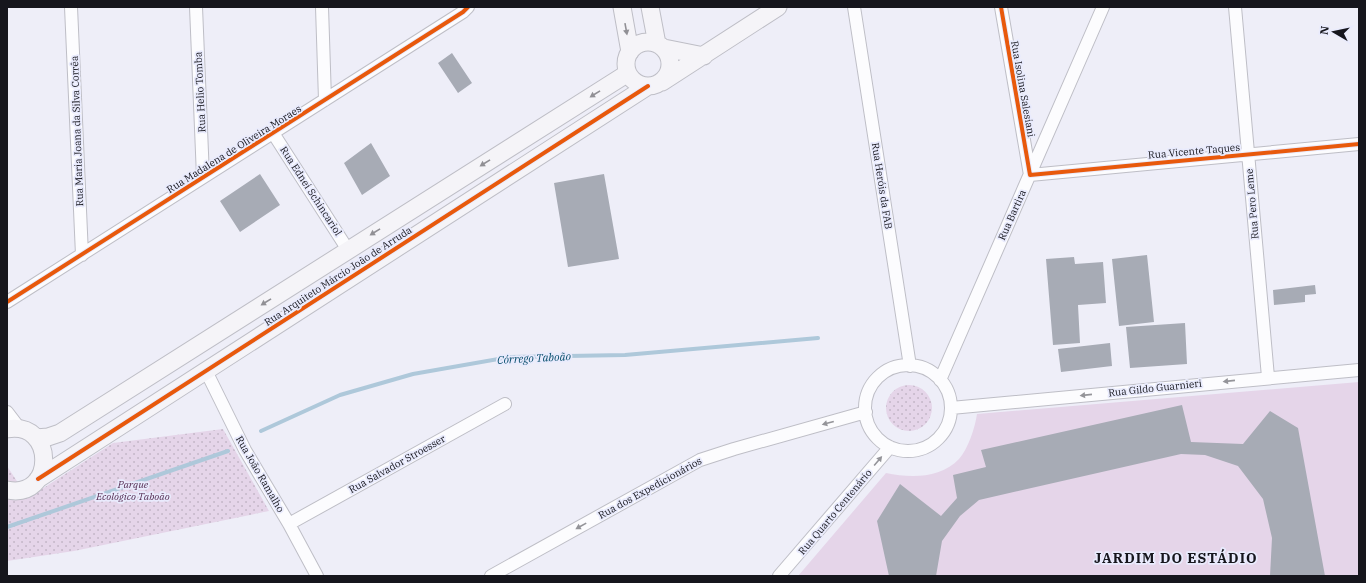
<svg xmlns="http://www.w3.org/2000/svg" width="1366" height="583" font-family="'IBM Plex Serif',serif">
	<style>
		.park { fill: url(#park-dots) }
		.garden { fill: #e5d5e9 }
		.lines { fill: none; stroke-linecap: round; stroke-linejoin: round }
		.stream { stroke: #aec8da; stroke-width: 4 }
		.building { fill: #a7abb5 }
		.street-casing { stroke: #bebec6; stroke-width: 14 }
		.secondary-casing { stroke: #bebec6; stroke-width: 19 }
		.street { stroke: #fcfcfe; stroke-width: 12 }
		.secondary { stroke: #f5f4f8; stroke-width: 17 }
		.cycleway-casing { stroke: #e9ebfd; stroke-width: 6 }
		.cycleway { stroke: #e8590c; stroke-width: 4 }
		.oneway { fill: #919095 }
		.oneway2 { fill: #949499 }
		.labels { text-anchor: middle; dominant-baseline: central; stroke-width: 3.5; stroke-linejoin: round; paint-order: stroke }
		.street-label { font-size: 10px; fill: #16161d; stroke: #e9ebfd }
		.park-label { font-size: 10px; font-style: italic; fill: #542c52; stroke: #e9ebfd }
		.water-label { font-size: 11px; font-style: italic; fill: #064d6b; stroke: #e9ebfd }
		.district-label { font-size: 14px; font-weight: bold; letter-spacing: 1px; fill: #16161d; stroke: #e9ebfd }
	</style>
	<defs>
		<pattern id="park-dots" width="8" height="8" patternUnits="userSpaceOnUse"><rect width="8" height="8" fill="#e5d5e9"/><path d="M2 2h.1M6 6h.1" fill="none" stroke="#c4b6c7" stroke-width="1.8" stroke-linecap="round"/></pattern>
	</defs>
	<rect width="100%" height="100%" fill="#eeeef8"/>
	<path class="park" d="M886 408a23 23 0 1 1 46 0a23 23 0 1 1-46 0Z
		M 223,429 L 269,511 L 74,551 L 7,561 L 7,466 L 28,498 L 113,443 Z"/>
	<path class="garden" d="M 1359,382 L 1359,576 L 798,576 L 886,473 C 910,478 940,479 959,459 C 968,449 975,428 977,414 Z"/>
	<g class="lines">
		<path class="stream" d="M 261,431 L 340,395 L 413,374 L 510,357 L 625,355 L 818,338
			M 7,527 L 228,451"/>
	</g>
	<path class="building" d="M 452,53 L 472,83 L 458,93 L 438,63 Z
		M 371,143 L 390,176 L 362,195 L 344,163 Z
		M 260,174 L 280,205 L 240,232 L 220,201 Z
		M 604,174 L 619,259 L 568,267 L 554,183 Z
		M 1147,255 L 1154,322 L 1119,326 L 1112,259 Z
		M 1074,257 L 1075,264 L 1103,262 L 1106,303 L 1078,305 L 1080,343 L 1053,345 L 1046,259 Z
		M 1315,285 L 1316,294 L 1305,295 L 1305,302 L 1274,305 L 1273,290 Z
		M 1185,323 L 1187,364 L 1130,368 L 1126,327 Z
		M 1110,343 L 1112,366 L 1061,372 L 1058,349 Z
		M 1182,405 L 1191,442 L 1243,444 L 1270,411 L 1298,428 L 1325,576 L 1270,576 L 1272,538 L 1263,499 L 1238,466 L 1205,455 L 1181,454 L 979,500 L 960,516 L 942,541 L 936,576 L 889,576 L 877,521 L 900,484 L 941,516 L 957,498 L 953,475 L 986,467 L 981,450 Z"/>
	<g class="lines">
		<g class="street-casing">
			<path id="street" d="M 71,7 L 82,255
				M 196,7 L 203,177
				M 322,7 L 325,100
				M 854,7 L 910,366
				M 1001,7 L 1030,175 L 1359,144
				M 1235,7 L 1268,377
				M 273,133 L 348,250
				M 7,302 L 463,12 L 468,7
				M865 408a43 43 0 1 1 86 0a43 43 0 1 1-86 0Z
				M 206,371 L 245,450 L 289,524 L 317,576
				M 940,380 L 1103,7
				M 951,408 L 1359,370
				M 7,412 L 20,429
				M 289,524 L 505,404
				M 491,576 L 700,460 L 734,449 L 866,412
				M 779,576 L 890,447"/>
		</g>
		<g class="secondary-casing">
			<path id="secondary" d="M 622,7 L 630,52
				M 650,7 L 657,44
				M626 64a22 22 0 1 1 44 0a22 22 0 1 1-44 0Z
				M 664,48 L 704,56
				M 662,82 L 778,7
				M 7,429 C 56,420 56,500 7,490
				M 36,438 L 48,437 L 60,433 L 628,73
				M 38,479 L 648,86"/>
		</g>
		<use href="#street" class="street"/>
		<use href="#secondary" class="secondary"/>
		<g class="cycleway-casing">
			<path id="cycleway" d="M 1001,7 L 1030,175 L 1359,144
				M 7,302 L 463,12 L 468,7
				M 38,479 L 648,86"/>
		</g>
		<use href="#cycleway" class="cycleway"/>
	</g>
	<defs><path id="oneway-solid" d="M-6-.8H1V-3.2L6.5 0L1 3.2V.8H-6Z"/></defs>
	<g class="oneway">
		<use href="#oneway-solid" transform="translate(626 29) rotate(80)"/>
		<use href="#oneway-solid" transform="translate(595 94) rotate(148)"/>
		<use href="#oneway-solid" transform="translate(485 163) rotate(148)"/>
		<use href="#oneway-solid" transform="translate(375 232) rotate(148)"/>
		<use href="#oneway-solid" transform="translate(266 302) rotate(148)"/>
	</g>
	<g class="oneway2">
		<use href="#oneway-solid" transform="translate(1229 381) rotate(174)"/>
		<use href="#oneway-solid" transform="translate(1086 395) rotate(174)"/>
		<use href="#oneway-solid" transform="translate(828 423) rotate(165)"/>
		<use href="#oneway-solid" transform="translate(878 461) rotate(-50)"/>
		<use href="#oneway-solid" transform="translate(581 526) rotate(151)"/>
	</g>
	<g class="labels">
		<g class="street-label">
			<text transform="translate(1023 89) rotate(80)">Rua Isolina Salesiani</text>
			<text transform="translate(200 92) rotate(-93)">Rua Helio Tomba</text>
			<text transform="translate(77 131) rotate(-92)">Rua Maria Joana da Silva Corrêa</text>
			<text transform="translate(234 149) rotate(-32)">Rua Madalena de Oliveira Moraes</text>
			<text transform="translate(1194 151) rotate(-5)">Rua Vicente Taques</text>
			<text transform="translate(882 186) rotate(81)">Rua Heróis da FAB</text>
			<text transform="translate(311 191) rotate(57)">Rua Ednei Schincariol</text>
			<text transform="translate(1252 204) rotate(-95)">Rua Pero Leme</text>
			<text transform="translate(1012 215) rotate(-66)">Rua Bartira</text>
			<text transform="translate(338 276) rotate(-33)">Rua Arquiteto Márcio João de Arruda</text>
			<text transform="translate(1155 388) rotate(-6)">Rua Gildo Guarnieri</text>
			<text transform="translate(397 464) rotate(-29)">Rua Salvador Stroesser</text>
			<text transform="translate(260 474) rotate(60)">Rua João Ramalho</text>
			<text transform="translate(650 488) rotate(-29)">Rua dos Expedicionários</text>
			<text transform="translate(835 512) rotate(-50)">Rua Quarto Centenário</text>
		</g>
		<g class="park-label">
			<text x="133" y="484">Parque<tspan x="133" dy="12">Ecológico Taboão</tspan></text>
		</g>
		<g class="water-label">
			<text transform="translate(534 358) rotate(-3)">Córrego Taboão</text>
		</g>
		<g class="district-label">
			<text x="1176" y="558">JARDIM DO ESTÁDIO</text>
		</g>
	</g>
	<rect width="1366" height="583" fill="none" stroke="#16161d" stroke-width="16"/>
	<g transform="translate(1334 32) rotate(279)" stroke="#e9ebfd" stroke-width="3" paint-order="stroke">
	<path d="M0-3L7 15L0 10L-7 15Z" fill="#16161d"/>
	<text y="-6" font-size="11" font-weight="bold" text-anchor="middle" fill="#16161d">N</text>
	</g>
</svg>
